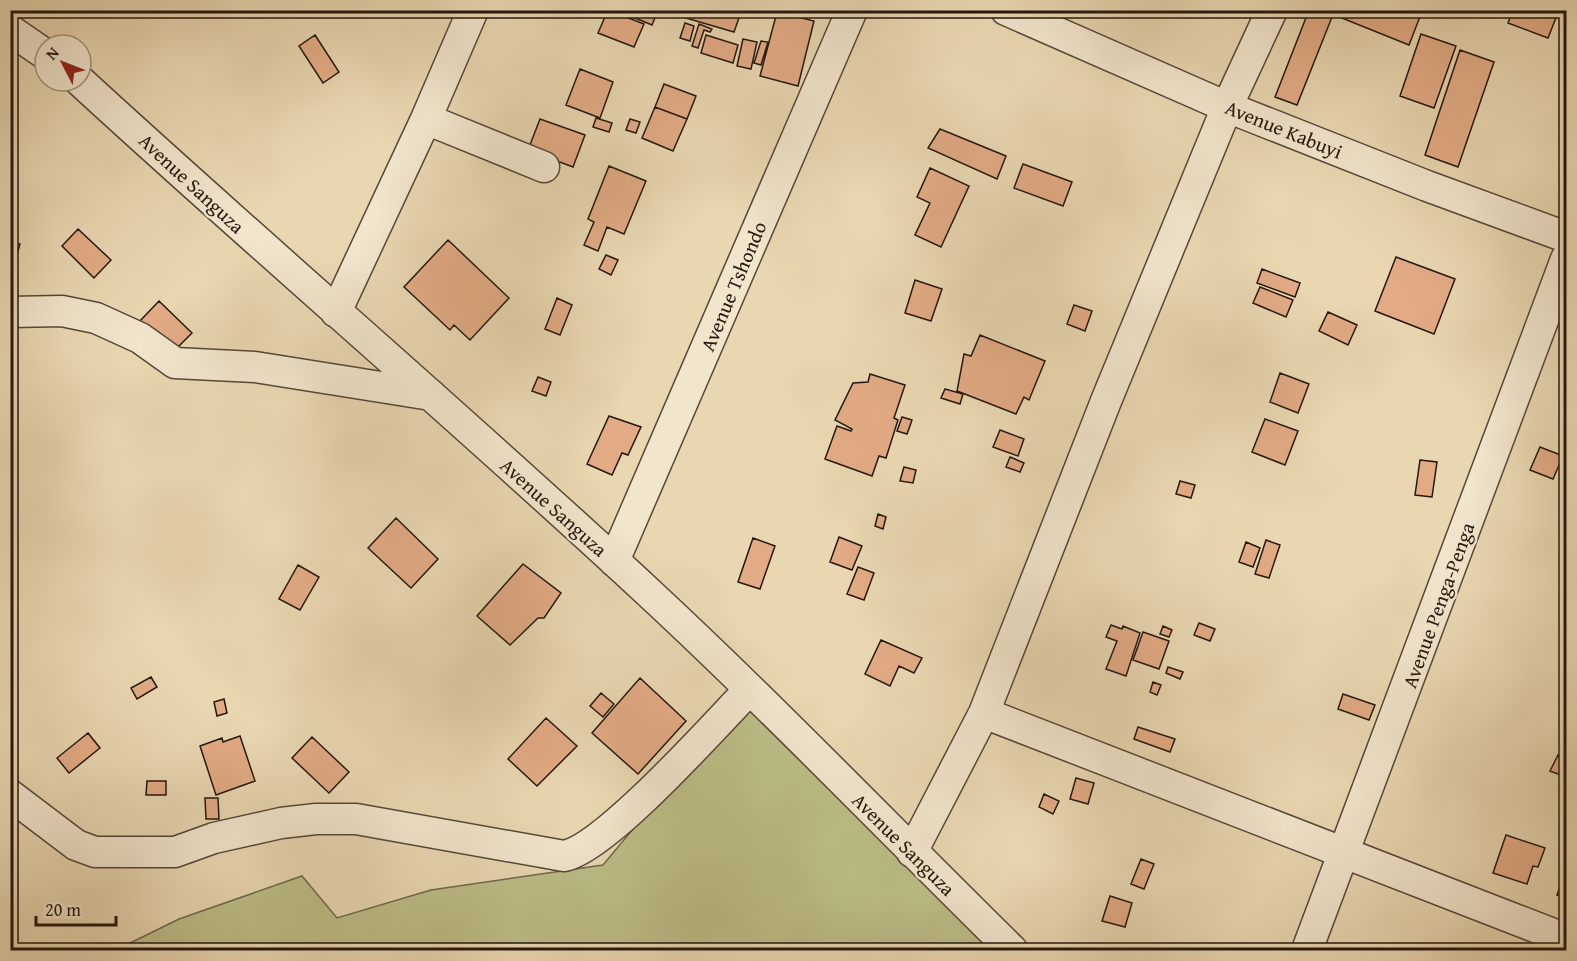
<svg xmlns="http://www.w3.org/2000/svg" width="1577" height="961" font-family="'Gentium Book Plus',serif">
	<style>
		.green { fill: #bcbd87; stroke: #706a4c; stroke-width: 1.5 }
		.building { fill: #e2ab85; stroke: #251710; stroke-width: 1.5 }
		.lines { fill: none; stroke-linecap: round; stroke-linejoin: round }
		.minor-casing { stroke: #564738; stroke-width: 33 }
		.minor { stroke: #f1e5cc; stroke-width: 30 }
		.labels { text-anchor: middle; dominant-baseline: central; stroke-width: 5; stroke-linejoin: round; paint-order: stroke }
		.street-label { font-size: 20px; fill: #251710; stroke: #f1e5cc }
	</style>
	<rect width="100%" height="100%" fill="#e9d7b1"/>
	<filter id="stains"><feTurbulence type="fractalNoise" baseFrequency=".00333" numOctaves="4"/><feColorMatrix values="0 0 0 0 .2 0 0 0 0 .09 0 0 0 0 .02 0 0 0 .5 -.17"/></filter>
	<radialGradient id="worn" r=".72"><stop offset=".6" stop-color="#630" stop-opacity="0"/><stop offset="1" stop-color="#630" stop-opacity=".3"/></radialGradient>
	<path class="green" d="M 749,690 L 1011,950 L 116,950 L 179,919 L 302,876 L 337,918 L 431,890 L 603,865 Z"/>
	<path class="building" d="M 608,10 L 644,24 L 634,47 L 598,33 Z
		M 630,10 L 658,10 L 652,25 L 628,15 Z
		M 680,10 L 735,10 L 741,12 L 734,32 L 679,16 Z
		M 1309,10 L 1332,17 L 1297,105 L 1275,97 Z
		M 1322,10 L 1412,10 L 1421,14 L 1409,45 Z
		M 1513,10 L 1559,10 L 1548,38 L 1508,23 Z
		M 777,12 L 814,21 L 798,86 L 760,76 Z
		M 685,23 L 694,26 L 690,41 L 680,38 Z
		M 699,24 L 712,29 L 710,32 L 704,30 L 698,48 L 692,46 Z
		M 1421,34 L 1456,46 L 1434,108 L 1400,96 Z
		M 315,35 L 339,72 L 323,83 L 299,46 Z
		M 706,35 L 738,45 L 733,63 L 701,53 Z
		M 743,39 L 757,42 L 751,69 L 737,66 Z
		M 761,41 L 768,42 L 761,65 L 754,63 Z
		M 1460,50 L 1494,62 L 1458,167 L 1425,155 Z
		M 580,69 L 613,82 L 600,118 L 566,105 Z
		M 664,84 L 696,96 L 687,119 L 655,107 Z
		M 655,107 L 687,119 L 673,151 L 642,138 Z
		M 596,118 L 612,123 L 609,132 L 593,127 Z
		M 540,119 L 585,135 L 573,167 L 528,150 Z
		M 630,119 L 640,122 L 636,133 L 626,130 Z
		M 940,129 L 1006,156 L 997,179 L 928,148 Z
		M 1023,164 L 1072,182 L 1063,206 L 1014,188 Z
		M 609,166 L 646,181 L 624,234 L 607,227 L 598,251 L 584,245 L 594,222 L 588,219 Z
		M 930,168 L 969,186 L 941,247 L 915,235 L 930,203 L 917,197 Z
		M 78,229 L 111,260 L 94,278 L 62,246 Z
		M 448,240 L 509,298 L 470,340 L 454,325 L 450,330 L 404,287 Z
		M 10,241 L 20,244 L 13,270 L 10,269 Z
		M 606,255 L 618,260 L 611,275 L 599,269 Z
		M 1396,257 L 1455,279 L 1434,334 L 1375,311 Z
		M 1262,269 L 1300,283 L 1295,297 L 1257,283 Z
		M 915,280 L 942,289 L 931,321 L 905,313 Z
		M 1260,287 L 1293,300 L 1286,317 L 1253,303 Z
		M 557,298 L 572,305 L 560,335 L 545,329 Z
		M 159,301 L 192,333 L 170,355 L 138,323 Z
		M 1074,305 L 1092,311 L 1085,331 L 1067,324 Z
		M 1328,312 L 1357,325 L 1348,345 L 1319,331 Z
		M 980,335 L 1045,361 L 1029,400 L 1024,397 L 1016,414 L 957,391 L 964,354 L 971,356 Z
		M 1280,373 L 1309,384 L 1298,413 L 1270,402 Z
		M 870,374 L 905,385 L 894,418 L 898,420 L 886,458 L 879,456 L 872,476 L 825,459 L 837,426 L 851,431 L 852,429 L 835,420 L 853,383 L 868,382 Z
		M 538,377 L 551,382 L 546,396 L 532,391 Z
		M 945,389 L 963,394 L 960,404 L 941,398 Z
		M 609,416 L 641,427 L 628,455 L 622,453 L 612,475 L 587,464 Z
		M 902,417 L 912,420 L 907,434 L 897,431 Z
		M 1265,419 L 1298,431 L 1285,465 L 1252,452 Z
		M 1000,430 L 1024,439 L 1018,456 L 993,447 Z
		M 1540,447 L 1563,456 L 1553,479 L 1530,470 Z
		M 1010,457 L 1024,463 L 1020,472 L 1006,467 Z
		M 1420,460 L 1437,462 L 1432,497 L 1415,495 Z
		M 904,467 L 916,470 L 913,483 L 900,481 Z
		M 1180,481 L 1195,485 L 1191,498 L 1176,494 Z
		M 878,514 L 886,517 L 883,529 L 875,526 Z
		M 396,518 L 438,559 L 411,588 L 368,548 Z
		M 839,537 L 862,546 L 852,570 L 830,562 Z
		M 753,538 L 775,546 L 760,589 L 738,582 Z
		M 1266,540 L 1280,545 L 1269,578 L 1255,574 Z
		M 1246,542 L 1260,548 L 1253,567 L 1239,562 Z
		M 523,564 L 561,593 L 544,618 L 538,618 L 510,645 L 477,616 Z
		M 298,565 L 319,577 L 300,610 L 279,599 Z
		M 858,567 L 874,573 L 864,600 L 847,594 Z
		M 1199,623 L 1215,629 L 1210,641 L 1194,635 Z
		M 1111,625 L 1122,629 L 1123,626 L 1140,633 L 1126,676 L 1106,669 L 1117,641 L 1106,637 Z
		M 1163,626 L 1172,630 L 1169,637 L 1160,634 Z
		M 1143,632 L 1169,641 L 1159,669 L 1133,660 Z
		M 881,640 L 922,658 L 914,673 L 899,666 L 890,686 L 865,674 Z
		M 1168,667 L 1183,672 L 1180,679 L 1166,673 Z
		M 151,677 L 157,687 L 137,699 L 131,688 Z
		M 640,678 L 686,721 L 638,774 L 592,733 Z
		M 1153,682 L 1161,685 L 1157,695 L 1150,692 Z
		M 601,693 L 614,704 L 603,717 L 590,706 Z
		M 1343,694 L 1375,705 L 1369,720 L 1338,709 Z
		M 224,699 L 227,713 L 217,716 L 214,702 Z
		M 546,718 L 577,746 L 537,786 L 508,759 Z
		M 1138,727 L 1175,739 L 1170,752 L 1134,739 Z
		M 88,733 L 100,748 L 69,773 L 57,758 Z
		M 240,736 L 255,781 L 216,795 L 200,746 L 222,738 L 223,742 Z
		M 312,737 L 349,772 L 329,793 L 292,758 Z
		M 1558,755 L 1566,759 L 1566,777 L 1550,771 Z
		M 1076,778 L 1094,783 L 1088,804 L 1070,799 Z
		M 147,781 L 166,781 L 166,795 L 146,795 Z
		M 1044,794 L 1059,801 L 1053,814 L 1039,807 Z
		M 205,798 L 218,798 L 219,819 L 206,819 Z
		M 1506,835 L 1545,848 L 1538,867 L 1533,866 L 1527,884 L 1493,873 Z
		M 1141,859 L 1154,864 L 1144,889 L 1131,884 Z
		M 1566,869 L 1566,899 L 1557,895 Z
		M 1110,896 L 1132,903 L 1125,927 L 1102,921 Z"/>
	<g class="lines">
		<g class="minor-casing">
			<path id="minor" d="M 1006,10 L 1227,107 L 1427,186 L 1566,237
				M 10,30 L 45,54
				M 80,81 C 267,253 461,418 647,591 C 772,707 890,830 1012,950
				M 426,119 L 544,167
				M 10,312 L 62,311 L 96,318 L 140,338 L 175,363 L 255,367 L 431,395
				M 336,312 L 426,119 L 473,10
				M 614,561 L 852,10
				M 984,713 L 1566,939
				M 10,795 L 76,845 L 95,852 L 175,852 L 214,838 L 281,823 L 316,819 L 356,819 L 564,856 C 605,849 715,725 749,690
				M 912,852 L 984,713 L 1106,401 L 1227,107 L 1272,10
				M 1307,950 L 1566,259"/>
		</g>
		<use href="#minor" class="minor"/>
	</g>
	<g class="labels">
		<g class="street-label">
			<text transform="translate(1284 129) rotate(22)">Avenue Kabuyi</text>
			<text transform="translate(192 183) rotate(43)">Avenue Sanguza</text>
			<text transform="translate(733 286) rotate(-67)">Avenue Tshondo</text>
			<text transform="translate(554 507) rotate(42)">Avenue Sanguza</text>
			<text transform="translate(1438 605) rotate(-70)">Avenue Penga-Penga</text>
			<text transform="translate(904 844) rotate(45)">Avenue Sanguza</text>
		</g>
	</g>
	<rect width="1577" height="961" fill="none" stroke="#e9d7b1" stroke-width="36"/>
	<rect x="12" y="12" width="1553" height="937" fill="none" stroke="#251710" stroke-width="3"/>
	<rect x="18" y="18" width="1541" height="925" fill="none" stroke="#251710" stroke-width="1.5"/>
	<g transform="translate(63 63) rotate(312)"><circle r="28" fill="#f1e5cc" stroke="#9f9381" stroke-width="1.5"/>
	<path d="M0-4.5L10 22L0 15L-10 22Z" fill="#8f2418"/>
	<text y="-9" font-size="16" font-weight="bold" text-anchor="middle" fill="#251710">N</text>
	</g>
	<path d="M36 916v9h80v-9" fill="none" stroke="#251710" stroke-width="3"/>
	<text x="45" y="916" font-size="18" fill="#251710" stroke="#f1e5cc" stroke-width="4.5" paint-order="stroke">20 m</text>
	<rect width="100%" height="100%" filter="url(#stains)"/>
	<rect width="100%" height="100%" fill="url(#worn)"/>
</svg>
